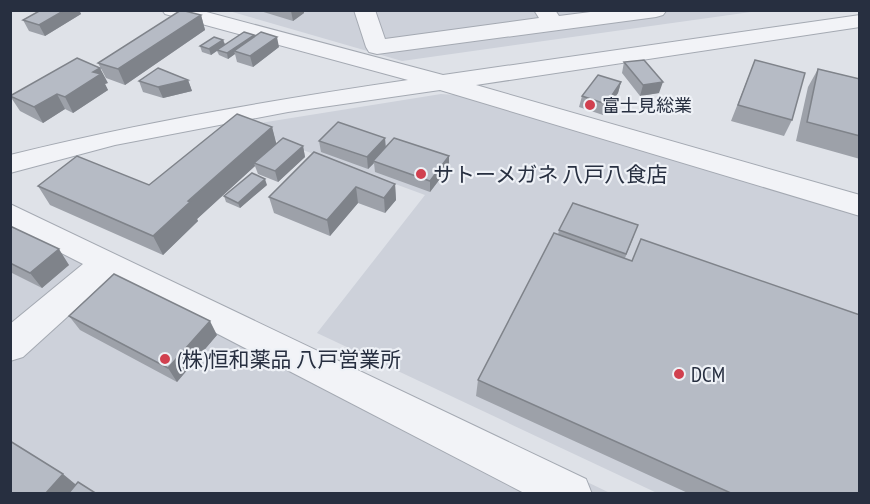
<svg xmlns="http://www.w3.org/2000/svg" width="870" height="504" font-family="'PT Sans Narrow','Noto Sans JP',sans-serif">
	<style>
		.built { fill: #cdd1da }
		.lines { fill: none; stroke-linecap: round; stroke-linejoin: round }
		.minor-casing { stroke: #a4a9b2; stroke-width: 2 }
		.minor { fill: #f2f3f7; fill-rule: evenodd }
		.wall { fill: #9da1a9 }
		.shaded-wall { fill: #7f838a }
		.building { fill: #b6bbc5; stroke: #7f838a; stroke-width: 1.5 }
		.poi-dot { fill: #d1404f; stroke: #eef1f6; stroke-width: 2 }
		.labels { text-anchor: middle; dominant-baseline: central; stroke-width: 4.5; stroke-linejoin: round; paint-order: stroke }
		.far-poi-label { font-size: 18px; fill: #272f40; stroke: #eef1f6; text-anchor: start }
		.poi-label { font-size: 21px; fill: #272f40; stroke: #eef1f6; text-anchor: start }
	</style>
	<rect width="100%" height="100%" fill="#dfe2e8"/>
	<path class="built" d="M 229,11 L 758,11 L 402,61 Z
		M 441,94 L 458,95 L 859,215 L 859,493 L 657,493 L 317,333 L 425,195 L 243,128 L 247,125 Z
		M 10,204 L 312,350 L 610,493 L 11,493 Z"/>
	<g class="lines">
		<g class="minor-casing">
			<path id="minor" d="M 162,10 L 199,10 L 443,75 L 860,15 L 860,27 L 476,85 L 860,195 L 860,216 L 440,90 L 288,112 L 115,145 L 10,173 L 10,155 C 142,122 274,100 408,80 L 165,14 Z
				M 354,10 L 375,10 L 385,39 L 539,18 L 534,10 L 555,10 L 559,16 L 606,10 L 666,11 L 663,15 L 656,17 L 377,54 L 369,52 L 366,47 Z
				M 10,204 L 586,479 L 592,494 L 526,494 L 110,278 L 23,357 L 10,361 L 10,324 L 83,264 L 10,227 Z"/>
		</g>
		<use href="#minor" class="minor"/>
	</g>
	<path class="wall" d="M 41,10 L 79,10 L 81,14 L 45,36 L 29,31 L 23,20 Z
		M 257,10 L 304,10 L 304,13 L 293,21 Z
		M 201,15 L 205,30 L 125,85 L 106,78 L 98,63 Z
		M 254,37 L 279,47 L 253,67 L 237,62 L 235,54 L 228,59 L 219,55 L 217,51 L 211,55 L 202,52 L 200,46 L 223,40 L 225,44 Z
		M 755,60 L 792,120 L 784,136 L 731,121 Z
		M 624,62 L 659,93 L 640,96 L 622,73 Z
		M 818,69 L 860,79 L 860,159 L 796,141 L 808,87 Z
		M 188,80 L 192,91 L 163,98 L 143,92 L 139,81 Z
		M 621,82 L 618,93 L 603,115 L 579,107 L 582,96 Z
		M 108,83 L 105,84 L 108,90 L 73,113 L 65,109 L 43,123 L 20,111 L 10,96 Z
		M 272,127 L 276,144 L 303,146 L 305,157 L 278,182 L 258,174 L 255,166 L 197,219 L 198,221 L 163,255 L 50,205 L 38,186 L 149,185 Z
		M 319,141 L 386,147 L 449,156 L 449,167 L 430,192 L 375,172 L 374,163 L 368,169 L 321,152 Z
		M 314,152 L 395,184 L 396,200 L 385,213 L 358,203 L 330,236 L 274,213 L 269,197 Z
		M 267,185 L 240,208 L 226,202 L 224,196 Z
		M 10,226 L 69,265 L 42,288 L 10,272 Z
		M 559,230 L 634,236 L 625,258 L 860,494 L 690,494 L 476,396 L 478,380 L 558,235 Z
		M 69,316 L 217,335 L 177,382 L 80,330 Z"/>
	<path class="shaded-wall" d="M 65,10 L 79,10 L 81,14 L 45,36 L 39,25 Z
		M 292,10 L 304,10 L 304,13 L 293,21 L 291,11 Z
		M 201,15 L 205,30 L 125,85 L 118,69 Z
		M 254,35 L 255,41 L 234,51 L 235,54 L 228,59 L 227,53 Z
		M 277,37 L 279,47 L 253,67 L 250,56 Z
		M 223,40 L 225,45 L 211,55 L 209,49 Z
		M 100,68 L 108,83 L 105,84 L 108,90 L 73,113 L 65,97 L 93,72 Z
		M 188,80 L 192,91 L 163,98 L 158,87 Z
		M 621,82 L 618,93 L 603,115 L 606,104 Z
		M 663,82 L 659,93 L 640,96 L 643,85 Z
		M 57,94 L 65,109 L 43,123 L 34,107 Z
		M 272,127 L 277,146 L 254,163 L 255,166 L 197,219 L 198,221 L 163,255 L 153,236 L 188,201 Z
		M 385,138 L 386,149 L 373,161 L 374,163 L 368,169 L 367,157 Z
		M 303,146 L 305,157 L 278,182 L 275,171 Z
		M 449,156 L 449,167 L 430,192 L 430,181 Z
		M 265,179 L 267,185 L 240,208 L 238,203 Z
		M 395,184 L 396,200 L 385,213 L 384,198 Z
		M 356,187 L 358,203 L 330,236 L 327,220 Z
		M 59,249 L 69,265 L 42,288 L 30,273 Z
		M 210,321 L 217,335 L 177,382 L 168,368 Z
		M 63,474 L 80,488 L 76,494 L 45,494 Z"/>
	<path class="building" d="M 41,10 L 65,10 L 39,25 L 23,20 Z
		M 181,10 L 201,15 L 118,69 L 98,63 Z
		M 244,32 L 254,35 L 227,53 L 217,50 Z
		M 261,32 L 277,37 L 250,56 L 234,51 Z
		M 214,37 L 223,40 L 209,49 L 200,46 Z
		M 77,58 L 100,68 L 93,72 L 101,74 L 65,97 L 57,94 L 34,107 L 10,96 Z
		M 644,60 L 663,82 L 643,85 L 624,62 Z
		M 755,60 L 805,73 L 792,120 L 738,105 Z
		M 158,68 L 188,80 L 158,87 L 139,81 Z
		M 818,69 L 860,79 L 860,136 L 807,122 Z
		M 598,75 L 621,82 L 606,104 L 582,96 Z
		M 237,114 L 272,127 L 188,201 L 190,202 L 153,236 L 38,186 L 77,156 L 149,185 Z
		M 338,122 L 385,138 L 367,157 L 319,141 Z
		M 283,138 L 303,146 L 275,171 L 254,163 Z
		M 394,138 L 449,156 L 430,181 L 373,161 Z
		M 314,152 L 395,184 L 384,198 L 356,187 L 327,220 L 269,197 Z
		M 252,173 L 265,179 L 238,203 L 224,196 Z
		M 573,203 L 638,225 L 626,254 L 559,230 Z
		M 10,226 L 59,249 L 30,273 L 10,263 Z
		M 554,233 L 632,261 L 641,239 L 860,315 L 860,494 L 733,494 L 478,380 Z
		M 114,274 L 210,321 L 168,368 L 69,316 Z
		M 10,441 L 63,474 L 45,494 L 10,494 Z
		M 78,482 L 97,494 L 68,494 Z"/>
	<g class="poi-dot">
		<circle cx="590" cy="105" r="6"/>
		<circle cx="421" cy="174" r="6"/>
		<circle cx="165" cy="359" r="6"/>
		<circle cx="679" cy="374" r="6"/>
	</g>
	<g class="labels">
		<g class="far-poi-label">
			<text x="602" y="105">富士見総業</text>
		</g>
		<g class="poi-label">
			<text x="433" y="174">サトーメガネ 八戸八食店</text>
			<text x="177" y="359">(株)恒和薬品 八戸営業所</text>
			<text x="691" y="374">DCM</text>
		</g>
	</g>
	<rect width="870" height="504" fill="none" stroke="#272f40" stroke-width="24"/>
</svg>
